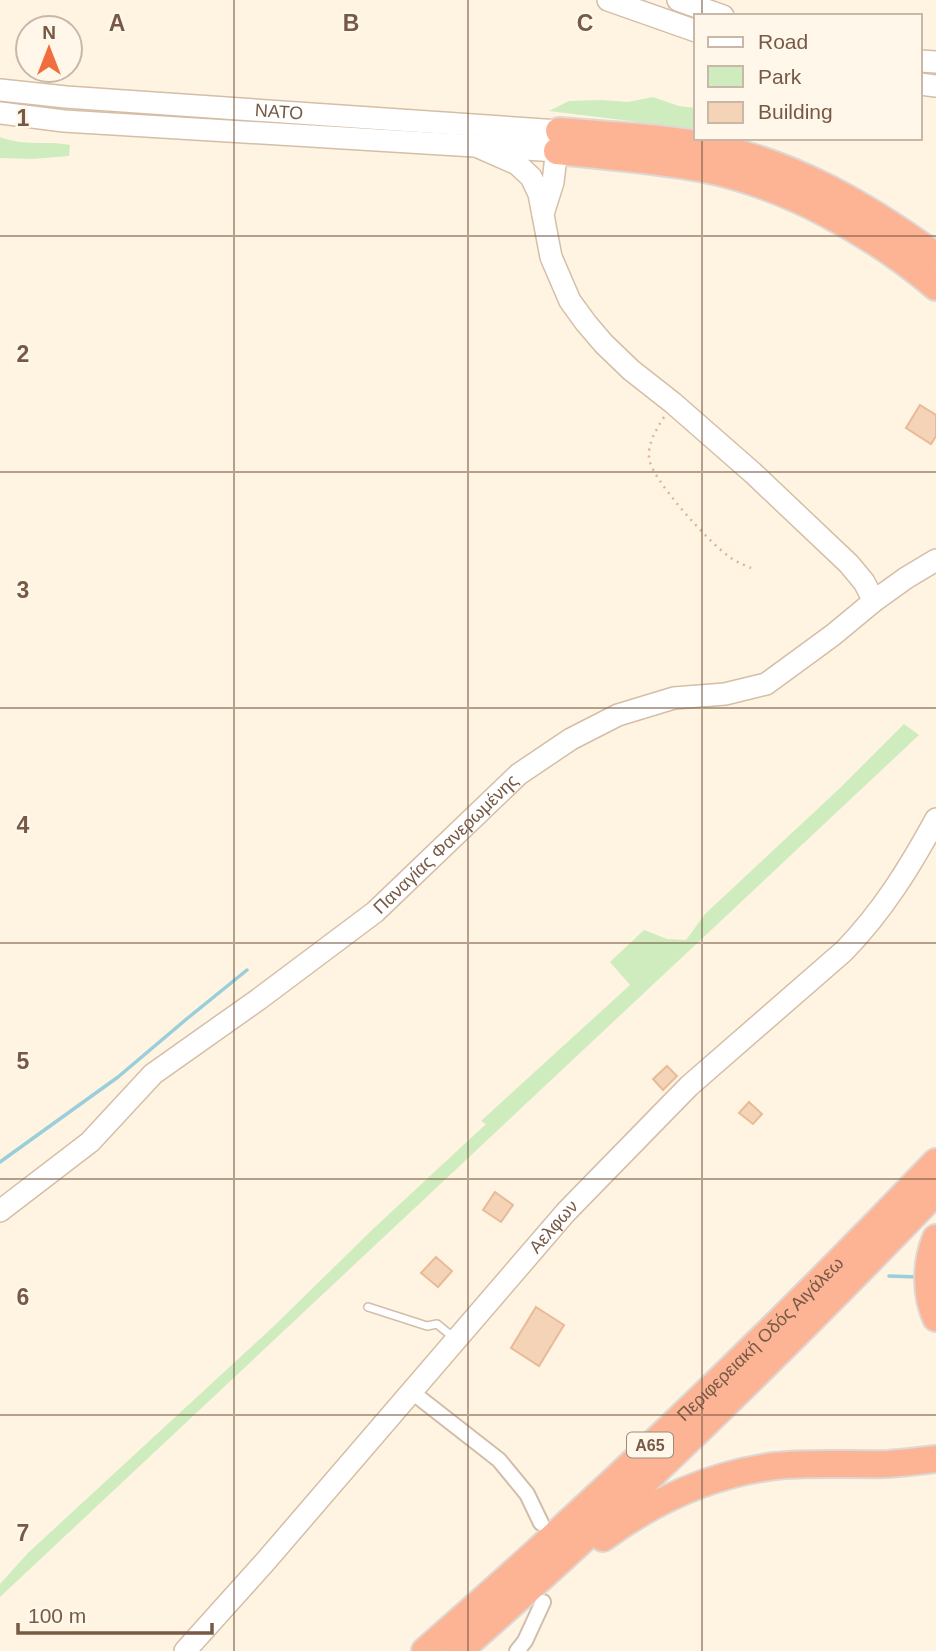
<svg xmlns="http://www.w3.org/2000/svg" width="936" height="1651" font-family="Helvetica,sans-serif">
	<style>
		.green { fill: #cfecbf }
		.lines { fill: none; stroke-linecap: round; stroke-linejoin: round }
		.stream { stroke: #9acedb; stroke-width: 3.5 }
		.building { fill: #f5d3b7; stroke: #e9ba97; stroke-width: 2 }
		.lane-casing { stroke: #d1beaa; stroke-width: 10 }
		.street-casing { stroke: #d1beaa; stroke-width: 18 }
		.secondary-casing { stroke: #d5bea7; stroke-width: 24 }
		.highway-casing { stroke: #ded7d3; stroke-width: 30 }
		.path { stroke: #dab69a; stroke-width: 2.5; stroke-dasharray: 2 5; stroke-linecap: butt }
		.lane { stroke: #fff; stroke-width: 7 }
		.street { stroke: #fff; stroke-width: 14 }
		.secondary { stroke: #fff; stroke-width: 21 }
		.highway { stroke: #fcb494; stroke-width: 26 }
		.grid { fill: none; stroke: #775a46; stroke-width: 2; stroke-opacity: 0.55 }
		.labels { text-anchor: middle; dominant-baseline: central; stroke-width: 5; stroke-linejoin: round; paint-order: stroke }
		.shield { fill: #fff7e9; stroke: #a08977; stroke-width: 2 }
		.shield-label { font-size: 16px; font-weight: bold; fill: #775a46 }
		.street-label { font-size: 18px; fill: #775a46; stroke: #fff7e9 }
		.grid-label { font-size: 23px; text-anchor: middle; font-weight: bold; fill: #775a46; stroke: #fff7e9; stroke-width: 5; stroke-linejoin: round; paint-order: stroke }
	</style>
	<rect width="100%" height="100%" fill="#fef4e1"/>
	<path class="green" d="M 653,97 L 679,106 L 696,108 L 696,129 L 549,111 L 569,101 L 601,100 L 628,102 Z
		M 0,137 C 27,147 44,140 70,145 L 69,156 L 33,159 L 0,158 Z
		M 904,724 L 919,735 L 0,1597 L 0,1584 L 28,1553 L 274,1326 L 373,1229 L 486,1124 L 481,1121 L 630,985 L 610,962 L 644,930 L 667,939 L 686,940 L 705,914 L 839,789 Z"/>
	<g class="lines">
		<path class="stream" d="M 0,1162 L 118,1077 L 189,1017 L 247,970
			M 889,1276 L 918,1277"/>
	</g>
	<path class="building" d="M 920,405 L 936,415 L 936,436 L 931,444 L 906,428 Z
		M 667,1066 L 677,1076 L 663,1090 L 653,1079 Z
		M 749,1102 L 762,1114 L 753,1124 L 739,1113 Z
		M 495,1192 L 513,1205 L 501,1222 L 483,1210 Z
		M 436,1257 L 452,1271 L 438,1287 L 421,1273 Z
		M 536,1307 L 564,1325 L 539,1366 L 511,1348 Z"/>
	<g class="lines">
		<g class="lane-casing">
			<path id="lane" d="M 368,1307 L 427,1326 L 437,1324 L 453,1337"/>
		</g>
		<g class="street-casing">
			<path id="street" d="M 412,1392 L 499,1460 L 527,1494 L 541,1523
				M 517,1651 L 525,1641 L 543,1602"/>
		</g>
		<g class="secondary-casing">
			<g id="secondary">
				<path d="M 608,0 L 696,31"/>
				<path d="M 678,0 L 723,16"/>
				<path d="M 920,61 L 936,62"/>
				<path d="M 920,84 L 936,86"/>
				<path id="s1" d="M 0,90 L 66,97 L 559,131 L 553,182 L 543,214"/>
				<path d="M 0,113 L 64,121 L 557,151"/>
				<path d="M 476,146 L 517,164 L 531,177 L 539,194 L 551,257 L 570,301 L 586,323 L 604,344 L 631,370 L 673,403 L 753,473 L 849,564 L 864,582 L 874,601"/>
				<path id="s2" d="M 0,1211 L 90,1142 L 153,1074 L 259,999 L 375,912 L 519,774 L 571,739 L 618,715 L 674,698 L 725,694 L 766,684 L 833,635 L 874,601 L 906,578 L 936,560"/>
				<path id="s3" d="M 185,1651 L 265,1562 L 566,1212 L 689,1086 L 844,951 C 882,912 910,867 936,819"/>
			</g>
		</g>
		<g class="highway-casing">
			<g id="highway">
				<path d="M 559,131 C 609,135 662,137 712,147 C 794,163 869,207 936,256"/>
				<path d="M 557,151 C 606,156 656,160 705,169 C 788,186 872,233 936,287"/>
				<path d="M 936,1238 C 926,1262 925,1293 936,1318"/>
				<path d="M 603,1538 C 653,1501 712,1474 775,1466 C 811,1462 851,1465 888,1464 C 904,1463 920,1461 936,1459"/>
				<path id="s4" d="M 425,1651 C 603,1496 773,1332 936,1162"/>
				<path d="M 459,1651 C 625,1506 783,1351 936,1192"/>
			</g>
		</g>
		<path class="path" d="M 664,417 C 656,430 648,442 649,458 C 651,479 709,542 727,555 C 734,561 742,564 751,568"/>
		<use href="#lane" class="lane"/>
		<use href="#street" class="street"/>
		<use href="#secondary" class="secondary"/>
		<use href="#highway" class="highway"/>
	</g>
	<path class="grid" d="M 234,0 L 234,1651M 468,0 L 468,1651M 702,0 L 702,16M 702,138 L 702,1651M 0,236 L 936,236M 0,472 L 936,472M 0,708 L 936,708M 0,943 L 936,943M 0,1179 L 936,1179M 0,1415 L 936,1415"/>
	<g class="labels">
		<rect class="shield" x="627" y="1432.5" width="46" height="25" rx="5"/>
		<g class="shield-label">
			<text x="650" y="1445">Α65</text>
		</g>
		<g class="street-label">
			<text stroke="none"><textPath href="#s1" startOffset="280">ΝΑΤΟ</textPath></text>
			<text stroke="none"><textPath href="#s2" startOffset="579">Παναγίας Φανερωμένης</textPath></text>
			<text stroke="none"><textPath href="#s3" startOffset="562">Αελφων</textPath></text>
			<text stroke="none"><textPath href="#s4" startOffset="458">Περιφερειακή Οδός Αιγάλεω</textPath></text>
		</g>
	</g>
	<g class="grid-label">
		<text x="117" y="31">A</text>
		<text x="351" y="31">B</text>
		<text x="585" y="31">C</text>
		<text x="23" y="126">1</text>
		<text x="23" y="362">2</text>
		<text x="23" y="598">3</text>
		<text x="23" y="833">4</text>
		<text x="23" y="1069">5</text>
		<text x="23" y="1305">6</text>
		<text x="23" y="1541">7</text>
	</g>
	<rect x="694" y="14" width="228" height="126" fill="#fff7e9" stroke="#c9b8a8" stroke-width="2"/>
	<rect x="708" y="37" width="35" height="10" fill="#ffffff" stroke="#c9b8a8" stroke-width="2"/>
	<text x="758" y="49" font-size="21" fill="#775a46">Road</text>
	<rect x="708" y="66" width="35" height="21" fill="#cfecbf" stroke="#c9b8a8" stroke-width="2"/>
	<text x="758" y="84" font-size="21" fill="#775a46">Park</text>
	<rect x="708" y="102" width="35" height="21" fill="#f5d3b7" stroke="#c9b8a8" stroke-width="2"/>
	<text x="758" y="119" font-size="21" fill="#775a46">Building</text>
	<g transform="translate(49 49)"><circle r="33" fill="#fff7e9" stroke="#c9b8a8" stroke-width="2"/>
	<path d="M0-5L12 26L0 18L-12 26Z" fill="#f06e3e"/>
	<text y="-10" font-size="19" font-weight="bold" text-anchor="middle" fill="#775a46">N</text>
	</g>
	<path d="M18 1623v10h194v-10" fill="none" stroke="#775a46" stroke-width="3.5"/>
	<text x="28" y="1623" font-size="21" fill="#775a46" stroke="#fff7e9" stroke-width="5" paint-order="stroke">100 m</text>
</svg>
